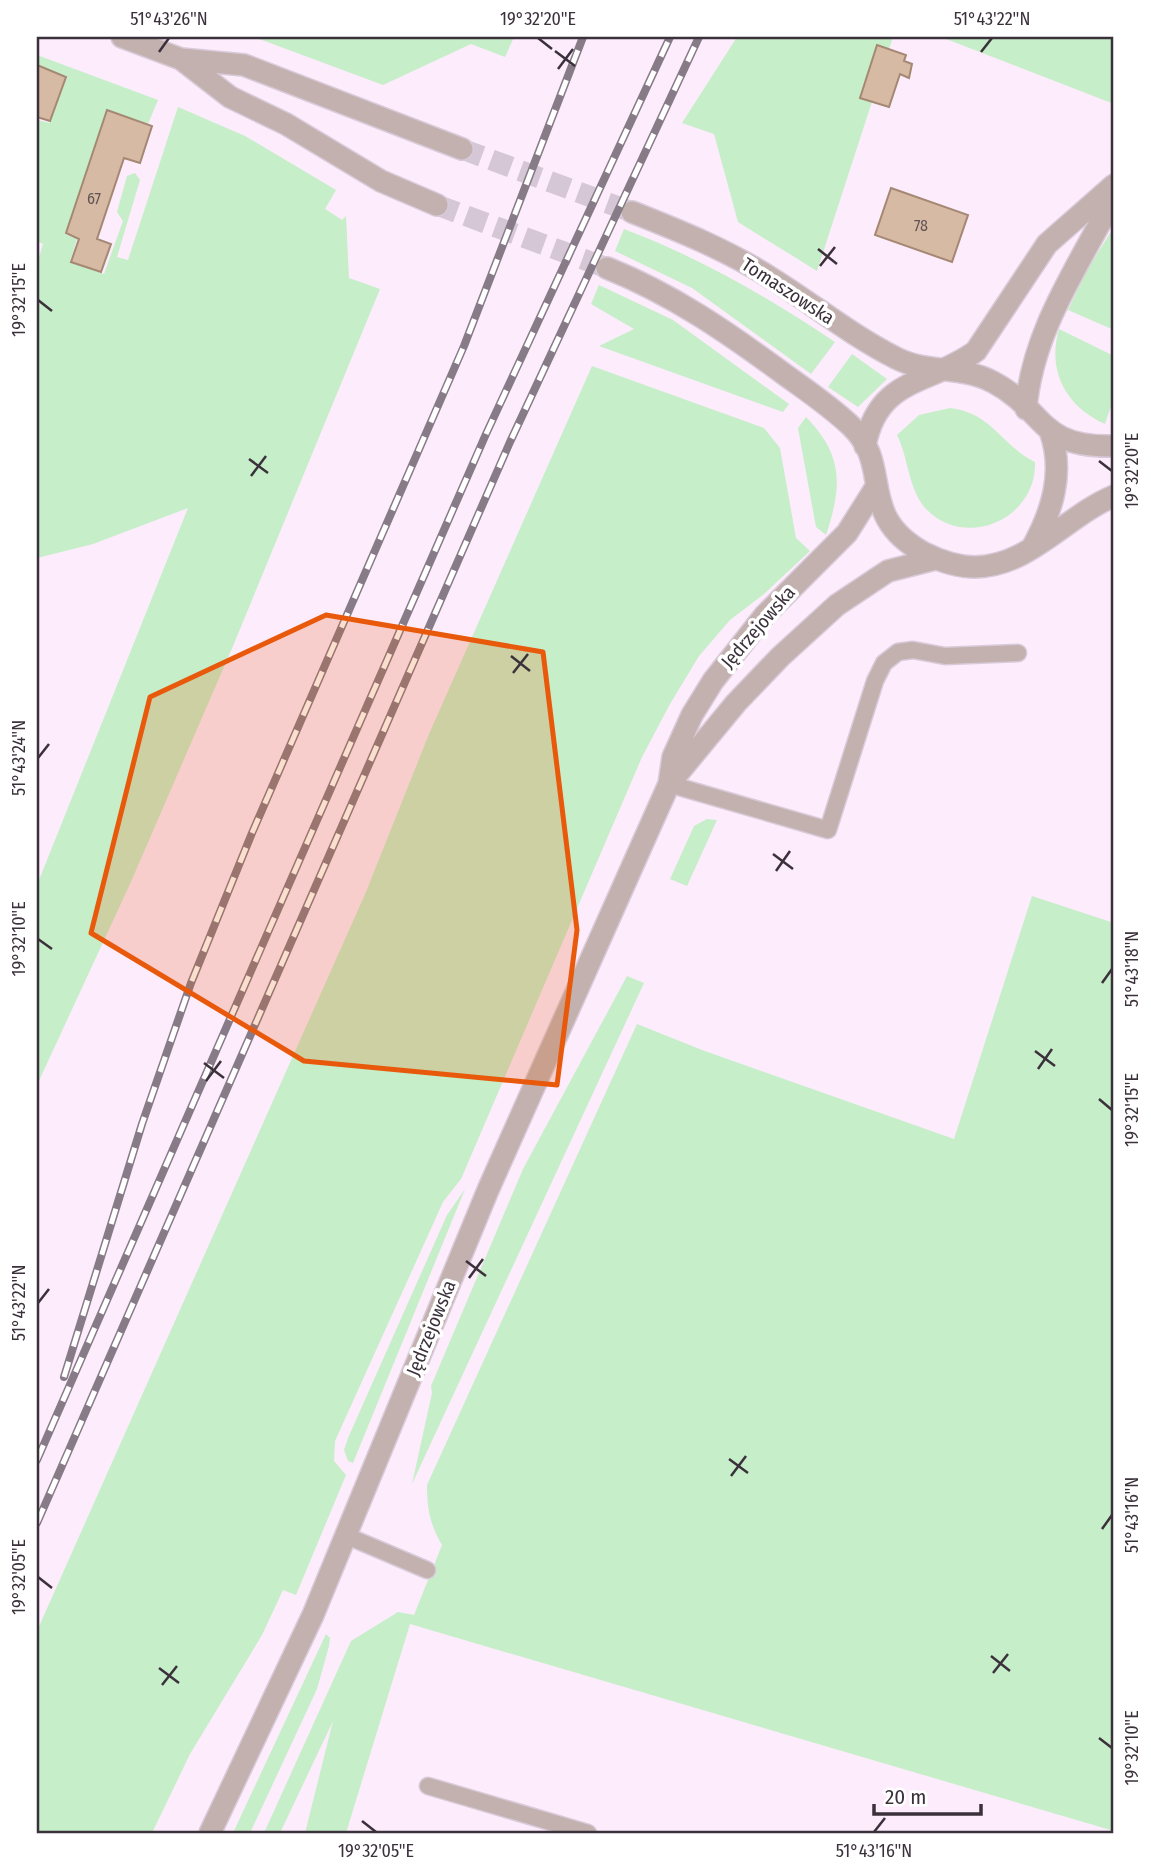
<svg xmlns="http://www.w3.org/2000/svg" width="1151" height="1870" font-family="'Fira Sans Condensed',sans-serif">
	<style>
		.green { fill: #c6eec9 }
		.building { fill: #d7baa4; stroke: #a48873; stroke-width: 2 }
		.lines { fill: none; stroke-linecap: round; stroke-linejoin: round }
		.tertiary-tunnel { stroke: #d5c7d5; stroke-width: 21; stroke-dasharray: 21 10; stroke-linecap: butt }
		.service-casing { stroke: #d9cad9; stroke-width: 19 }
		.minor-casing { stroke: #d9cad9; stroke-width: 24 }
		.tertiary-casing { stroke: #d9cad9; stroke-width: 24 }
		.service { stroke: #c2b1ae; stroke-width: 16 }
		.minor { stroke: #c2b1ae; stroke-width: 21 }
		.tertiary { stroke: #c2b1ae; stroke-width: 21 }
		.rail-casing { stroke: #877b87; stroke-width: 8 }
		.rail { stroke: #fff; stroke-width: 5; stroke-dasharray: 16; stroke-linecap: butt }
		.marked { fill: #e8590c; fill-opacity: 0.2; stroke: #e8590c; stroke-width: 5; stroke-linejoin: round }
		.ticks { fill: none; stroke: #3b313b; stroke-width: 2.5 }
		.labels { text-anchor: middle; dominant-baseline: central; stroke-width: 7; stroke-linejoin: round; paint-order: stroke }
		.number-label { font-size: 16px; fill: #625355 }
		.street-label { font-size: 19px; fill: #3b313b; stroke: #fff }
		.neatline { fill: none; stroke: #3b313b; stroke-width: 2.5 }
		.ticks-label { font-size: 18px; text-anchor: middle; fill: #3b313b }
	</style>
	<rect width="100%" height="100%" fill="#fcecfc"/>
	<path class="green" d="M 254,37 L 514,37 L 505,57 L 471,44 L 383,85 Z
		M 737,37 L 893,37 L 817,271 L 738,222 L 714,134 L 682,123 Z
		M 941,37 L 1114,37 L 1114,104 Z
		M 37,55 L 158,100 L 148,124 L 107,109 L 65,234 L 77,239 L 70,262 L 104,274 L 123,221 L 117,212 L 127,176 L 135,173 L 140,180 L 117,257 L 128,260 L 178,107 L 245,136 L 336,190 L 325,209 L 342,220 L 346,216 L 349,278 L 380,289 L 233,646 L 130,884 L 37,1085 L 37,885 L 188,508 L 93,544 L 37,558 L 37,264 L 43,244 L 37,241 L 37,120 L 50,123 L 67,77 L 37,65 Z
		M 1114,227 L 1114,330 L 1068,310 L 1087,270 Z
		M 624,229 C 703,259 765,296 835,342 L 811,374 L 692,288 L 615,251 Z
		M 599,285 L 673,320 L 789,404 L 783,412 L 599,346 L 634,329 L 591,304 Z
		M 1059,329 L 1114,356 L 1114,397 L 1105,424 C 1065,406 1047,370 1059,329 Z
		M 852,354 L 887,379 L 858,407 L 828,387 Z
		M 592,366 L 764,428 L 780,448 L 796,538 L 810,551 L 764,594 L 730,620 L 699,656 L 670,704 L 642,757 L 461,1179 L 443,1202 L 335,1441 L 334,1461 L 346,1475 L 296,1595 L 283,1590 L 262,1635 L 190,1754 L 152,1833 L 37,1833 L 37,1631 L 366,892 L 429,734 Z
		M 950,408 C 992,413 1001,445 1035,462 C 1037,518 967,550 927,510 C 908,490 909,459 897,435 L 919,415 Z
		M 806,417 C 844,456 842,486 826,535 L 816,527 L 798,428 Z
		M 707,819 L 717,820 L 687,886 L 670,879 L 694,826 Z
		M 1032,896 L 1114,923 L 1114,1831 L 410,1624 L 346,1833 L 305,1833 L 333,1721 L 280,1833 L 264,1833 L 351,1641 L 398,1612 L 414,1615 L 442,1545 C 430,1525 427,1508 427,1485 L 637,1024 L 702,1050 L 954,1139 Z
		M 627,976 L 644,983 L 412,1484 L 432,1393 L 431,1386 L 523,1169 Z
		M 465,1189 L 353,1463 L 348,1461 L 344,1450 L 348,1438 L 447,1215 Z
		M 326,1634 L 330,1638 L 329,1646 L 317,1689 L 250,1833 L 233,1833 Z"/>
	<path class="building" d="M 877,45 L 906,55 L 904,61 L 912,64 L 909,78 L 900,74 L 889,107 L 860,98 Z
		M 37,65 L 66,77 L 50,121 L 37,117 Z
		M 107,110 L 152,126 L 140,163 L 124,158 L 97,239 L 111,244 L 101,272 L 71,262 L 79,239 L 66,233 Z
		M 891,188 L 968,215 L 952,262 L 875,235 Z"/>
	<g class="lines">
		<path class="tertiary-tunnel" d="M 462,149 L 632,212
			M 437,205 L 607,268"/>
		<g class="service-casing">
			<path id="service" d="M 669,784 L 828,830 L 875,681 L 884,663 L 898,652 L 913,650 L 945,656 L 1018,653
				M 347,1536 L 427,1570
				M 428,1786 L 588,1833"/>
		</g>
		<g class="minor-casing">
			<path id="minor" d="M 670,783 L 736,703 L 780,657 L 837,605 L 888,571 L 935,559
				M 210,1833 L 313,1615 L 488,1190 L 669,784 L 673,757 L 692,715 L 713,681 L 765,615 L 847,533 L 876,487"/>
		</g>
		<g class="tertiary-casing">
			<path id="tertiary" d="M 122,37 L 181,59 L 244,65 L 462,149
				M 181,59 L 230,97 L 286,124 L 381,181 L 437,205
				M 632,212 C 680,231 727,250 771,278 C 813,304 852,336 896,358 C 927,374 961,365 993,382 C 1046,410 1037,448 1114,446
				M 607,268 C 672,294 727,332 784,374 C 806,390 830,406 851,426 C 894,467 855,515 924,553 C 940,561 957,567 975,567 C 1030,566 1066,516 1114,496
				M 1026,409 C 1032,331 1079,265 1114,197
				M 865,446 C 878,376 931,385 976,351 L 1047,244 L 1114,185
				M 1032,548 C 1052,512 1065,472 1050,431"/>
		</g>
		<use href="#service" class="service"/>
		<use href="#minor" class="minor"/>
		<use href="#tertiary" class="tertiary"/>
		<g class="rail-casing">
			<path id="rail" d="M 64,1377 L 142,1124 L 191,983 L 252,833 L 464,346 L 583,37
				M 37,1460 L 486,434 L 670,37
				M 37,1523 L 510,442 L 699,37"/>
		</g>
		<use href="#rail" class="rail"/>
	</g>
	<path class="marked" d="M 326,615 L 543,652 L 577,930 L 557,1085 L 304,1061 L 91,933 L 150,697 Z"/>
	<path class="ticks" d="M 538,38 L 552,49M 555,51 L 575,66M 159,52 L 169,38M 981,52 L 992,38M 558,69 L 573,49M 818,249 L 837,264M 820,266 L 835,247M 38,300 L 52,311M 249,459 L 268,473M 1099,461 L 1112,471M 251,476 L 266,456M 511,656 L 530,671M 513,673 L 528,654M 38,758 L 49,744M 773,854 L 793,869M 776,871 L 790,851M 38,939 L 52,949M 1102,983 L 1112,969M 1035,1051 L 1055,1066M 204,1063 L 224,1078M 1038,1069 L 1052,1049M 206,1081 L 221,1061M 1099,1099 L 1112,1110M 466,1261 L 486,1276M 469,1278 L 483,1259M 38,1303 L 49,1289M 729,1459 L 748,1473M 731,1476 L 746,1456M 1102,1529 L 1112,1515M 38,1577 L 52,1588M 991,1656 L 1010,1671M 159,1668 L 179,1683M 993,1673 L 1008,1654M 162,1685 L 177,1666M 1099,1738 L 1112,1748M 362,1821 L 376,1832M 874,1832 L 885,1818"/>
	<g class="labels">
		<g class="number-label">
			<text x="94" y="198">67</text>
			<text x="921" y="225">78</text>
		</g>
		<g class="street-label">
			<text transform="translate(788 291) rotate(33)">Tomaszowska</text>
			<text transform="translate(758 627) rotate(-49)">Jędrzejowska</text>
			<text transform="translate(431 1328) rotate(-68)">Jędrzejowska</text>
		</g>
	</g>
	<rect width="1151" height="1870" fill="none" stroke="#ffffff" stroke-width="77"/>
	<path d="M874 1804v10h107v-10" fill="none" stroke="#3b313b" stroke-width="3.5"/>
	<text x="885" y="1804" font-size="21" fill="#3b313b" stroke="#ffffff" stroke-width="5" paint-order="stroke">20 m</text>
	<rect x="38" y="38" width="1074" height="1794" class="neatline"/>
	<g class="ticks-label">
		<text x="169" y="25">51°43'26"N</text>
		<text x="538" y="25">19°32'20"E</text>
		<text x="992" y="25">51°43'22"N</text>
		<text transform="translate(19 300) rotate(-90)" y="6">19°32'15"E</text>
		<text transform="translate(1132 471) rotate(-90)" y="6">19°32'20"E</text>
		<text transform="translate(19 758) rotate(-90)" y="6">51°43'24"N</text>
		<text transform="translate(19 939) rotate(-90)" y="6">19°32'10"E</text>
		<text transform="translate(1132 969) rotate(-90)" y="6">51°43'18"N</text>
		<text transform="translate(1132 1110) rotate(-90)" y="6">19°32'15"E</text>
		<text transform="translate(19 1303) rotate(-90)" y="6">51°43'22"N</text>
		<text transform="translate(1132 1515) rotate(-90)" y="6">51°43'16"N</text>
		<text transform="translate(19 1577) rotate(-90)" y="6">19°32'05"E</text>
		<text transform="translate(1132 1748) rotate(-90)" y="6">19°32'10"E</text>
		<text x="376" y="1857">19°32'05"E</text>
		<text x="874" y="1857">51°43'16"N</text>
	</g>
</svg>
